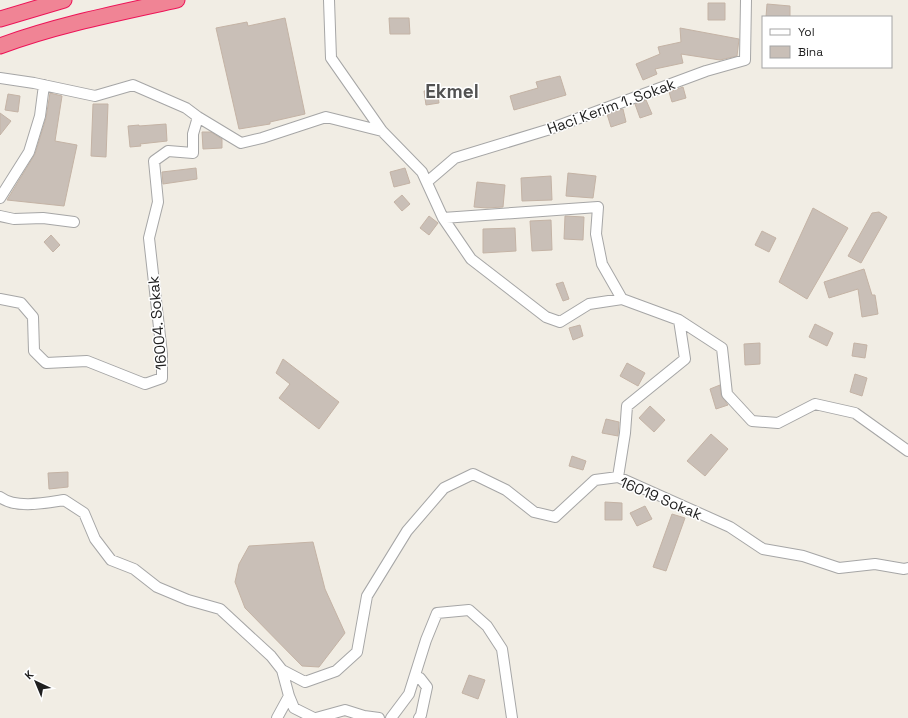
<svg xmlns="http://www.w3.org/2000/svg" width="908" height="718" font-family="'Space Grotesk',sans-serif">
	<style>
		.building { fill: #c9bfb7; stroke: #c4b3a5 }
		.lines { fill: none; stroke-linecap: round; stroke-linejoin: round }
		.minor-casing { stroke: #a6a6a6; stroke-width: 12 }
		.highway-casing { stroke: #ed1357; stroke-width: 17 }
		.minor { stroke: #fff; stroke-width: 10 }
		.highway { stroke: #f08495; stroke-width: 15 }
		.labels { text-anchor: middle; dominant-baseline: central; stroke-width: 3; stroke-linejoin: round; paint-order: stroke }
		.street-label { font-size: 15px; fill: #1f1f1f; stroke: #fff }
		.district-label { font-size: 19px; font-weight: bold; fill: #525252; stroke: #fff }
	</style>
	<rect width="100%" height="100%" fill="#f1ede4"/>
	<path class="building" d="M 708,3 L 725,3 L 725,20 L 708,20 Z
		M 767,4 L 790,6 L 790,17 L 766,17 Z
		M 285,18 L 305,114 L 270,122 L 270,124 L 239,129 L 216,28 L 247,22 L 248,26 Z
		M 389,18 L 409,18 L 410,34 L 390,34 Z
		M 680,28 L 739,39 L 737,56 L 720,60 L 681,54 L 683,63 L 655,69 L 657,74 L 643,80 L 636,64 L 660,54 L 658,47 L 681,42 Z
		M 560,76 L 566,95 L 514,110 L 510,96 L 538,88 L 536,82 Z
		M 683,87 L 686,98 L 672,102 L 669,92 Z
		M 437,89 L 439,103 L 426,105 L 424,91 Z
		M 50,93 L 62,96 L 55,141 L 77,145 L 64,206 L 7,200 L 35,154 L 46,118 Z
		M 8,94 L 20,96 L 18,112 L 5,110 Z
		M 646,100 L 652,114 L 640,118 L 635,104 Z
		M 93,104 L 108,104 L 106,157 L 91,156 Z
		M 623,109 L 626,122 L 611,127 L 607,114 Z
		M 0,113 L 11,121 L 0,135 Z
		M 166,124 L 167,141 L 140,144 L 141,146 L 130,147 L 128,126 L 139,125 L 139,126 Z
		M 202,132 L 211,132 L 222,139 L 222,148 L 203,149 Z
		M 196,168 L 197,179 L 163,184 L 162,172 Z
		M 405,168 L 410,183 L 394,187 L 390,172 Z
		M 568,173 L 596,176 L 593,198 L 566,196 Z
		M 551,176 L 552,200 L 522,201 L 521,178 Z
		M 477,182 L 505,185 L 503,207 L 487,208 L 474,207 Z
		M 402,195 L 410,204 L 402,211 L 394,202 Z
		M 813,208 L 848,228 L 807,299 L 779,282 Z
		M 879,212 L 887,217 L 861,263 L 848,256 L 872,213 Z
		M 429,216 L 438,223 L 429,235 L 420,228 Z
		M 565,216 L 584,217 L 583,240 L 564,239 Z
		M 551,220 L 552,250 L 532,251 L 530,221 Z
		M 515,228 L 516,251 L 483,253 L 483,229 Z
		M 762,231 L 776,238 L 769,252 L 755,245 Z
		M 51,235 L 60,245 L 53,252 L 44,242 Z
		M 864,269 L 872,295 L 875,295 L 878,314 L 862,317 L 858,289 L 829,298 L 824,282 Z
		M 563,282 L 569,299 L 563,301 L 556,284 Z
		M 815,324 L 833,333 L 827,346 L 809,337 Z
		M 580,325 L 583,336 L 573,340 L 569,328 Z
		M 760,343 L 760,364 L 745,365 L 744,344 Z
		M 854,343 L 867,345 L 865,358 L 852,356 Z
		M 283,359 L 339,402 L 319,429 L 279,398 L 290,384 L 276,373 Z
		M 627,363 L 645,373 L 638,386 L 620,376 Z
		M 855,374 L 867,378 L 862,396 L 850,392 Z
		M 720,385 L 721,395 L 728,405 L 716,409 L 710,389 Z
		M 650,406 L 665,420 L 654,432 L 639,418 Z
		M 606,419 L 619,422 L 618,436 L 602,433 Z
		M 711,434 L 728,449 L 705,476 L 687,461 Z
		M 572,456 L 586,461 L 583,470 L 569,466 Z
		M 68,472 L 68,487 L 49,489 L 48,473 Z
		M 605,502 L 622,503 L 622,520 L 605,520 Z
		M 645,506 L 652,519 L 637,526 L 630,513 Z
		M 672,514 L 685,518 L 666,571 L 653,567 Z
		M 313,542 L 325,589 L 345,633 L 319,667 L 302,666 L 245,608 L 235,582 L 239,564 L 249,546 Z
		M 469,675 L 485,680 L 478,699 L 462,693 Z"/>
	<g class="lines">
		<g class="minor-casing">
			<path id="minor" d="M 329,0 L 331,58 L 382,131 L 422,172 L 443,218 L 471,259 L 546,317 L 560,322 L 589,304 L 622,299 L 679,320 L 722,348 L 727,394 L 752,421 L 778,423 L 815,404 L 855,413 L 908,451
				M 0,78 L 34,83 L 95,96 L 133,85 L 186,108 L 198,117 L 241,143 L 262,138 L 326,117 L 382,131
				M 427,182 L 455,158 L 547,130 L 706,71 L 745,60 L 746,0
				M 0,198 L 29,152 L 40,116 L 44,85
				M 0,216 L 14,219 L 43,218 L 74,222
				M 443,218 L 598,207 L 596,234 L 602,264 L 622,299
				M 0,299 L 21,303 L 33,317 L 34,351 L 46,363 L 87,361 L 145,384 L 162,378 L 162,354 L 149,238 L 158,202 L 154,161 L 168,151 L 193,153 L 193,134 L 198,117
				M 618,477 L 625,433 L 627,406 L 685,359 L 679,320
				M 0,497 C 16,509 45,503 64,500 L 84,513 L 95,539 L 111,560 L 134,569 L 157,587 L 188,600 L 220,609 L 271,656 L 282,670 L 305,682 L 336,671 L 357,652 L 367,596 L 407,531 L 444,488 L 473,474 L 506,490 L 534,512 L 555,517 L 595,480 L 618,477 L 730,527 L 763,549 L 803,556 L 839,568 L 875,564 L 904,569 L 908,568
				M 282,670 L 289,696 L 294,708 L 314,718
				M 415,677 L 420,678 L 427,687 L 421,715 L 419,718
				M 277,718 L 289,696
				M 316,718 L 345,710 L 364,716 L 379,718
				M 391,718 L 409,694 L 426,640 L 437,613 L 469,610 L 487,626 L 502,649 L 512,718"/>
		</g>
		<g class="highway-casing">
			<path id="highway" d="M 0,19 L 64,0
				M 0,46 C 57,25 118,13 177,0"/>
		</g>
		<use href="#minor" class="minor"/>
		<use href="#highway" class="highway"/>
	</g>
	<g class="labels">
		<g class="street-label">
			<text transform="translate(611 106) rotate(-20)">Haci Kerim 1. Sokak</text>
			<text transform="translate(157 323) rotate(-95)">16004. Sokak</text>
			<text transform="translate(661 498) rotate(23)">16019 Sokak</text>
		</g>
		<g class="district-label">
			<text x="452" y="91">Ekmel</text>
		</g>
	</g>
	<rect x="762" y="16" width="130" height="52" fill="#ffffff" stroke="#a5a5a5"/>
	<rect x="770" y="29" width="20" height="6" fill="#ffffff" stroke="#a5a5a5"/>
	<text x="798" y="36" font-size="12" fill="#1f1f1f">Yol</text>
	<rect x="770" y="46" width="20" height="12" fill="#c9bfb7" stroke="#a5a5a5"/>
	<text x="798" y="56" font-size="12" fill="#1f1f1f">Bina</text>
	<g transform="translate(36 682) rotate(316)" stroke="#ffffff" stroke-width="3" paint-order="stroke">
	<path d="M0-3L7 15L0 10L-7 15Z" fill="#1f1f1f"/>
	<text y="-6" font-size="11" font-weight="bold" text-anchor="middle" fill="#1f1f1f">K</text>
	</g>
</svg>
